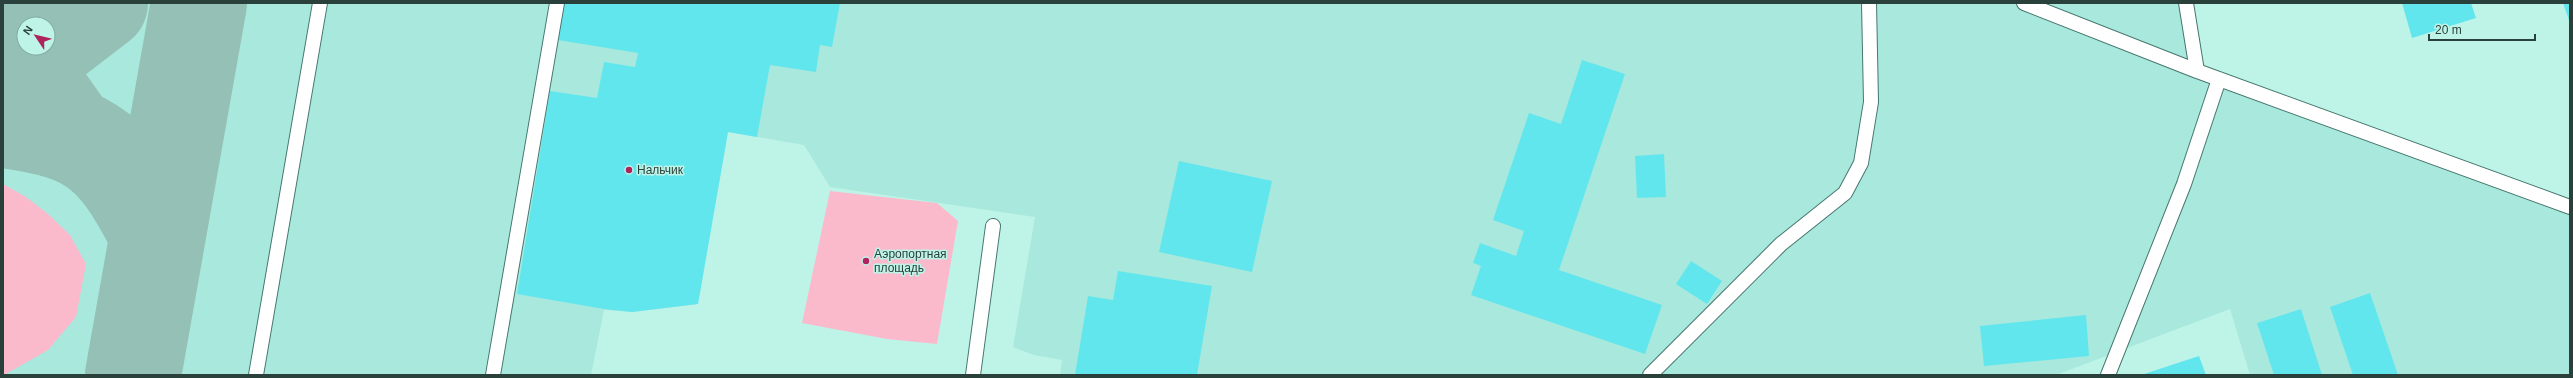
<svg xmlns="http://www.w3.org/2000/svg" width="2573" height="378" font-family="Helvetica,sans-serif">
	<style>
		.built { fill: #a9e8dc; fill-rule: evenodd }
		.green { fill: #fbbacc }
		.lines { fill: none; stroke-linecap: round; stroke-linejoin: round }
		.taxiway { stroke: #94c0b6; stroke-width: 96 }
		.building { fill: #62e6ee }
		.service-casing { stroke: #45776e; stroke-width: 16 }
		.service { stroke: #fff; stroke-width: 14 }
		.poi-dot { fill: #af225e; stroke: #bef4e8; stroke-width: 1.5 }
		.labels { text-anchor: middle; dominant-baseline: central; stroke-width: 3; stroke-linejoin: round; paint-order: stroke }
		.poi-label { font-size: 12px; fill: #2a403b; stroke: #bef4e8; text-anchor: start }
	</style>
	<rect width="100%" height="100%" fill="#bef4e8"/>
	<path class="built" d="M 3,3 L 2186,3 L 2198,71 L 2570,207 L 2570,375 L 2250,375 L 2230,309 L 2056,375 L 1060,375 L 1062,360 L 1034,355 L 1013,347 L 1035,217 L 830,187 L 804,145 L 728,132 L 698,304 L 632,312 L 604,310 L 591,375 L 3,375 ZM 24,24 L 48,24 L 48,48 L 24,48 Z"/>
	<path class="green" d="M 3,184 L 26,197 L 48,214 L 70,235 L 86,264 L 76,317 L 48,350 L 4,375 Z
		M 830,191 L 937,203 L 958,221 L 937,344 L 887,339 L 802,323 Z"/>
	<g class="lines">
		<path class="taxiway" d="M 3,20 L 32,81 L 69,133
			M 48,43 L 100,3
			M 3,120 C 96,132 116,154 158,235
			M 133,375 L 199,3"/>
	</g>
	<path class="building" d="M 564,3 L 840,3 L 832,47 L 820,45 L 816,72 L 770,65 L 757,137 L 728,132 L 698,304 L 632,312 L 604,309 L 517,294 L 550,91 L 597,98 L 604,62 L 635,67 L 638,53 L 558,40 Z
		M 2402,3 L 2471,3 L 2476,18 L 2412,38 Z
		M 2563,3 L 2570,3 L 2570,23 Z
		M 1582,60 L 1625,74 L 1559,270 L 1662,305 L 1645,354 L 1471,295 L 1481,266 L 1473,263 L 1480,243 L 1516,256 L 1524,231 L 1493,220 L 1529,113 L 1561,124 Z
		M 1664,154 L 1666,197 L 1637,198 L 1635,156 Z
		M 1179,161 L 1272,181 L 1252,272 L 1159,252 Z
		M 1691,261 L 1722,281 L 1707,304 L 1676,284 Z
		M 1118,271 L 1212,286 L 1197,375 L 1075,375 L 1088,296 L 1113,300 Z
		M 2370,293 L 2398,375 L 2353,375 L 2330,307 Z
		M 2301,309 L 2322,375 L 2274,375 L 2257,323 Z
		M 2086,315 L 2089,356 L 1984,366 L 1980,326 Z
		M 2199,356 L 2206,375 L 2141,375 Z"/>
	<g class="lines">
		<g class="service-casing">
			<path id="service" d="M 2024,3 L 2197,71 L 2570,207
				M 2186,3 L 2197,71
				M 256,375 L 320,3
				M 493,375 L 557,3
				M 973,375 L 993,226
				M 1650,375 L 1781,244 L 1845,193 L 1861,163 L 1871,102 L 1869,3
				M 2108,375 L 2184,184 L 2219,79"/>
		</g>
		<use href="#service" class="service"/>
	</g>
	<g class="poi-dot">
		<circle cx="629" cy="170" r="4"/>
		<circle cx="866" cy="261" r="4"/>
	</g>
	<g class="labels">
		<g class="poi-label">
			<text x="637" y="170">Нальчик</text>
			<text x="874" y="254">Аэропортная<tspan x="874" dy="14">площадь</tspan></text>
		</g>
	</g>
	<rect width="2573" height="378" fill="none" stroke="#2a403b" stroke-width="8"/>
	<g transform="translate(36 36) rotate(305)"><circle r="19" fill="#bef4e8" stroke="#83aca3"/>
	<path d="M0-3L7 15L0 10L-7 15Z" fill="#af225e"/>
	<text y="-6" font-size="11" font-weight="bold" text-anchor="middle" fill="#2a403b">N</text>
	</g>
	<path d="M2429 34v6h106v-6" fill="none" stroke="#2a403b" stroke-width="2"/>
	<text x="2435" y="34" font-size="12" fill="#2a403b" stroke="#bef4e8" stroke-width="3" paint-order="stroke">20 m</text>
</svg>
